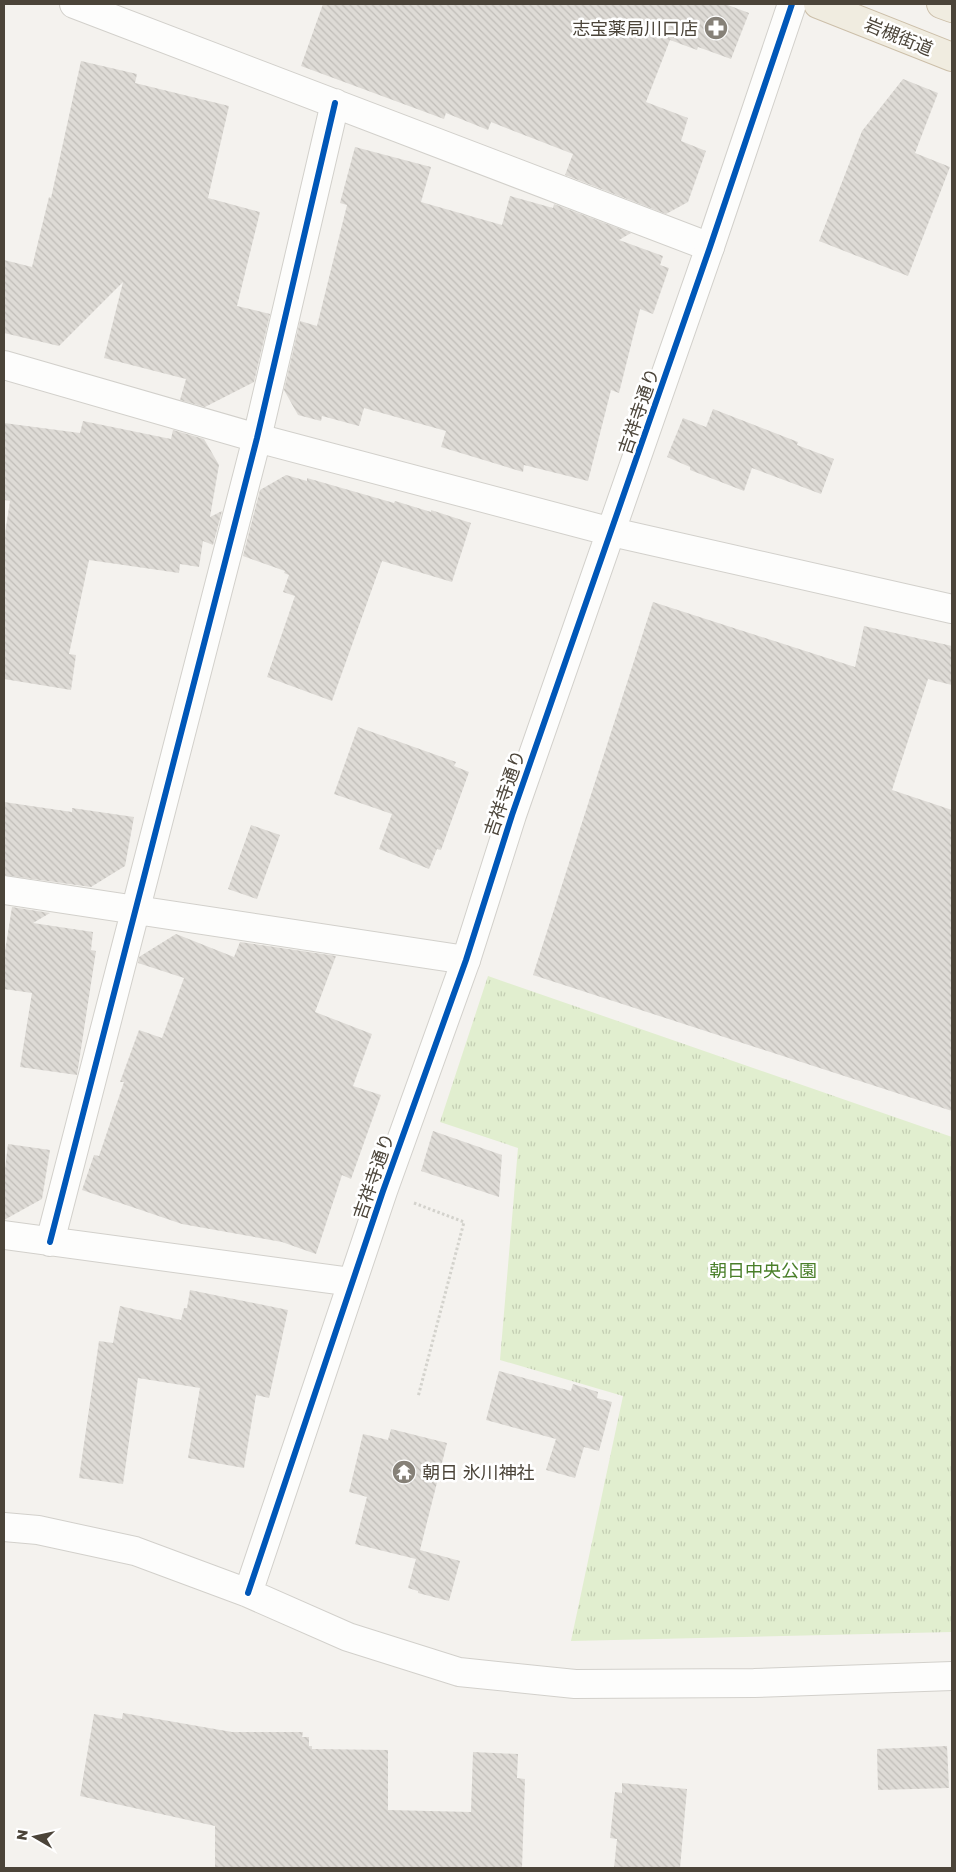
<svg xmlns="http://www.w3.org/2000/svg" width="956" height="1872" font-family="'Golos Text','Noto Sans JP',sans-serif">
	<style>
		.park { fill: url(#park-tufts) }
		.building { fill: url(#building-back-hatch) }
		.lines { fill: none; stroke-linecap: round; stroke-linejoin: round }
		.minor-casing { stroke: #d2d0cb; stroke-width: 30 }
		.tertiary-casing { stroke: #d2d0cb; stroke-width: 30 }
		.trunk-casing { stroke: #ccbfa9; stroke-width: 30 }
		.path { stroke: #d3d2cc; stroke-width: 3; stroke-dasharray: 2.5 2.5; stroke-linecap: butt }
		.minor { stroke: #fdfdfc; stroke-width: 28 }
		.tertiary { stroke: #fdfdfc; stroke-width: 28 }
		.trunk { stroke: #f0ece0; stroke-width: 28 }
		.cycleway-casing { stroke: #fff; stroke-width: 9 }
		.cycleway { stroke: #0057b8; stroke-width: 6 }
		.labels { text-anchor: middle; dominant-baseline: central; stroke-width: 5; stroke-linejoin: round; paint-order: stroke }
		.poi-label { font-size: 18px; fill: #4b4439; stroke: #fff; text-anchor: end }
		.street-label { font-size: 18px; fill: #4b4439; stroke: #fff }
		.park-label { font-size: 18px; fill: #4a7f2a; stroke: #fff }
	</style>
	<defs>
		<pattern id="park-tufts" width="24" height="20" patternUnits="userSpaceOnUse" patternTransform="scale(1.25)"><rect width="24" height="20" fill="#e1eecf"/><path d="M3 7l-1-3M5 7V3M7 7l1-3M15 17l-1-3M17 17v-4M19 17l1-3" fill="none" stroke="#c3cdb2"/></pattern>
		<pattern id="building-back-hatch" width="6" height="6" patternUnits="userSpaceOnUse" patternTransform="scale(1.25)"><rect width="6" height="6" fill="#dedbd6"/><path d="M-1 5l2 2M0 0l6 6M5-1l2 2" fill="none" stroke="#c0bdb8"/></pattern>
	</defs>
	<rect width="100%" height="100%" fill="#f4f2ee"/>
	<path class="park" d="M 488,976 L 952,1137 L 952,1632 L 571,1641 L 623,1396 L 500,1360 L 518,1148 L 440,1122 Z"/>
	<path class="building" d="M 323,4 L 725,4 L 749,13 L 731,59 L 698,47 L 697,50 L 670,40 L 646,102 L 688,118 L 681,141 L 706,151 L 688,202 L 666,214 L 565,175 L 573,154 L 491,122 L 488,130 L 446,113 L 444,119 L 301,66 Z
		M 81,61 L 137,74 L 135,83 L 229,106 L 208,198 L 260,212 L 237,306 L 270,314 L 254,382 L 205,407 L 180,400 L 186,379 L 104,358 L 123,282 L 59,346 L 4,333 L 4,260 L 32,267 L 49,197 L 51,198 Z
		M 903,79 L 938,93 L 915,153 L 950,167 L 908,276 L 819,241 L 862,131 Z
		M 355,147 L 431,167 L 421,202 L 502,225 L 510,196 L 553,208 L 554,204 L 631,233 L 619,240 L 663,256 L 660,265 L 669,268 L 653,314 L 640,309 L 619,393 L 611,390 L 588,481 L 524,465 L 523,472 L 441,447 L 446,431 L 364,408 L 359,426 L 322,416 L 321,421 L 298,415 L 284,390 L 300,321 L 317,326 L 347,205 L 340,203 Z
		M 713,409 L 798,442 L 797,445 L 834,459 L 821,494 L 752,468 L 744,491 L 690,470 L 690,467 L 667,457 L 683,418 L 706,427 Z
		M 83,421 L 171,439 L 173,430 L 204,439 L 219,465 L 210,517 L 222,511 L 213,545 L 203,541 L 199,567 L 180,564 L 179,573 L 89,560 L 69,654 L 76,655 L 71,690 L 4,679 L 4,540 L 10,501 L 4,500 L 4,423 L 80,433 Z
		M 286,475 L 307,481 L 307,478 L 394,503 L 395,501 L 431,512 L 431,510 L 471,523 L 452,582 L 382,561 L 332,701 L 267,677 L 295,596 L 283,592 L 289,575 L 284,573 L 285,571 L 243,556 L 260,490 Z
		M 653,602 L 855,667 L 864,626 L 952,646 L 952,685 L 928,679 L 892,790 L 952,810 L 952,1111 L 533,975 Z
		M 358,727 L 456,762 L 454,766 L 469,772 L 441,850 L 437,849 L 429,869 L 379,849 L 392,814 L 334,794 Z
		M 4,802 L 72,812 L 72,808 L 134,817 L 125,866 L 91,887 L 4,875 Z
		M 251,825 L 280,835 L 257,899 L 228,889 Z
		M 12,907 L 50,913 L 33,923 L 93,932 L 91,950 L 96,951 L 77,1075 L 20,1067 L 32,993 L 4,989 L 4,958 Z
		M 176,934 L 234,957 L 240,942 L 336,956 L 315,1012 L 372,1034 L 353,1086 L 381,1095 L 351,1179 L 342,1175 L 316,1254 L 282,1242 L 182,1224 L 82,1190 L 94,1155 L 99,1156 L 124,1082 L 120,1082 L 139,1030 L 162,1038 L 184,978 L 138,963 L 139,957 Z
		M 433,1131 L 502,1155 L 499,1197 L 421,1171 Z
		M 8,1144 L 50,1150 L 42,1199 L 4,1220 L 4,1178 Z
		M 190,1290 L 288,1310 L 269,1398 L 256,1395 L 244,1468 L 188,1458 L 200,1388 L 138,1378 L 123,1484 L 79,1478 L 99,1341 L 113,1343 L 120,1306 L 181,1320 L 184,1308 L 187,1308 Z
		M 499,1371 L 571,1391 L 573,1384 L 598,1392 L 597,1398 L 612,1402 L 599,1451 L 584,1447 L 575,1478 L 546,1470 L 556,1439 L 486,1420 Z
		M 391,1429 L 447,1443 L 420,1550 L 460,1561 L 449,1601 L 418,1593 L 418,1591 L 408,1588 L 416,1559 L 355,1544 L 367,1497 L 349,1492 L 363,1434 L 388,1440 Z
		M 123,1713 L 232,1732 L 303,1732 L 302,1737 L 309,1737 L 309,1746 L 312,1746 L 312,1749 L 388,1750 L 388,1810 L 471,1812 L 473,1752 L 518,1754 L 517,1778 L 525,1779 L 522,1868 L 215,1868 L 215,1826 L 80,1796 L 94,1714 L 122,1719 Z
		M 947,1746 L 949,1788 L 878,1790 L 877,1749 Z
		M 622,1783 L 687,1789 L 680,1868 L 614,1868 L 617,1839 L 610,1838 L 615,1792 L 622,1793 Z"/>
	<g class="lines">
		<g class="minor-casing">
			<path id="minor" d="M 74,4 L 710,247
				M 4,890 L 466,960
				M 4,1235 L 352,1282
				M 50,1242 L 257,438 L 335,103"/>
		</g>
		<g class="tertiary-casing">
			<path id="tertiary" d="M 4,365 L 257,438 L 612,532 L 952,609
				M 4,1527 L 38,1530 L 135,1551 L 248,1593 L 348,1637 L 459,1672 L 575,1684 L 754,1683 L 952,1676
				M 248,1593 L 383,1191 L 466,960 L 512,815 L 710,247 L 792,4"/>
		</g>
		<g class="trunk-casing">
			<path id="trunk" d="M 818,4 L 952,57
				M 941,4 L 952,8"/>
		</g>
		<path class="path" d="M 414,1203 L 464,1222 L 418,1397"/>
		<use href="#minor" class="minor"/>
		<use href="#tertiary" class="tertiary"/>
		<use href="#trunk" class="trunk"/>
		<g class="cycleway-casing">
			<path id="cycleway" d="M 50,1242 L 257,438 L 335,103
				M 248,1593 L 383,1191 L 466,960 L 512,815 L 710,247 L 792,4"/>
		</g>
		<use href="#cycleway" class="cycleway"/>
	</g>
	<defs>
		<g id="pharmacy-disc" transform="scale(1.25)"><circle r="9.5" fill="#868178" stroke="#fff"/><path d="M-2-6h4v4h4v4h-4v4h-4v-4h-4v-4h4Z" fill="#fff"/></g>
		<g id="temple-disc" transform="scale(1.25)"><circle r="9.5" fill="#868178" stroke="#fff"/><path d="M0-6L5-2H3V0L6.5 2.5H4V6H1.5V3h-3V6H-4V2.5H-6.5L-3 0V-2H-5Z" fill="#fff"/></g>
	</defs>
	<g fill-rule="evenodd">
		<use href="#pharmacy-disc" x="716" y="28"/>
		<use href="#temple-disc" x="404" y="1472"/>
	</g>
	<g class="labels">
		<g class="poi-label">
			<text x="698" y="28">志宝薬局川口店</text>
			<text x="422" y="1472" text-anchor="start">朝日 氷川神社</text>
		</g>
		<g class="street-label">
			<text transform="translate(899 36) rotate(22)">岩槻街道</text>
			<text transform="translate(638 411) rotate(-71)">吉祥寺通り</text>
			<text transform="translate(504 793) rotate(-71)">吉祥寺通り</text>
			<text transform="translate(373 1176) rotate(-71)">吉祥寺通り</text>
		</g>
		<g class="park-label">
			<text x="763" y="1270">朝日中央公園</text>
		</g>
	</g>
	<rect width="956" height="1872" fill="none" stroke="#4b4439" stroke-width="10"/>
	<g transform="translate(35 1837) rotate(279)" stroke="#ffffff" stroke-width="4" paint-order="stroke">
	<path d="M0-4L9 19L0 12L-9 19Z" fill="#4b4439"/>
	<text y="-8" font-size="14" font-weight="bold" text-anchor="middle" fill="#4b4439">N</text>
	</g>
</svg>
